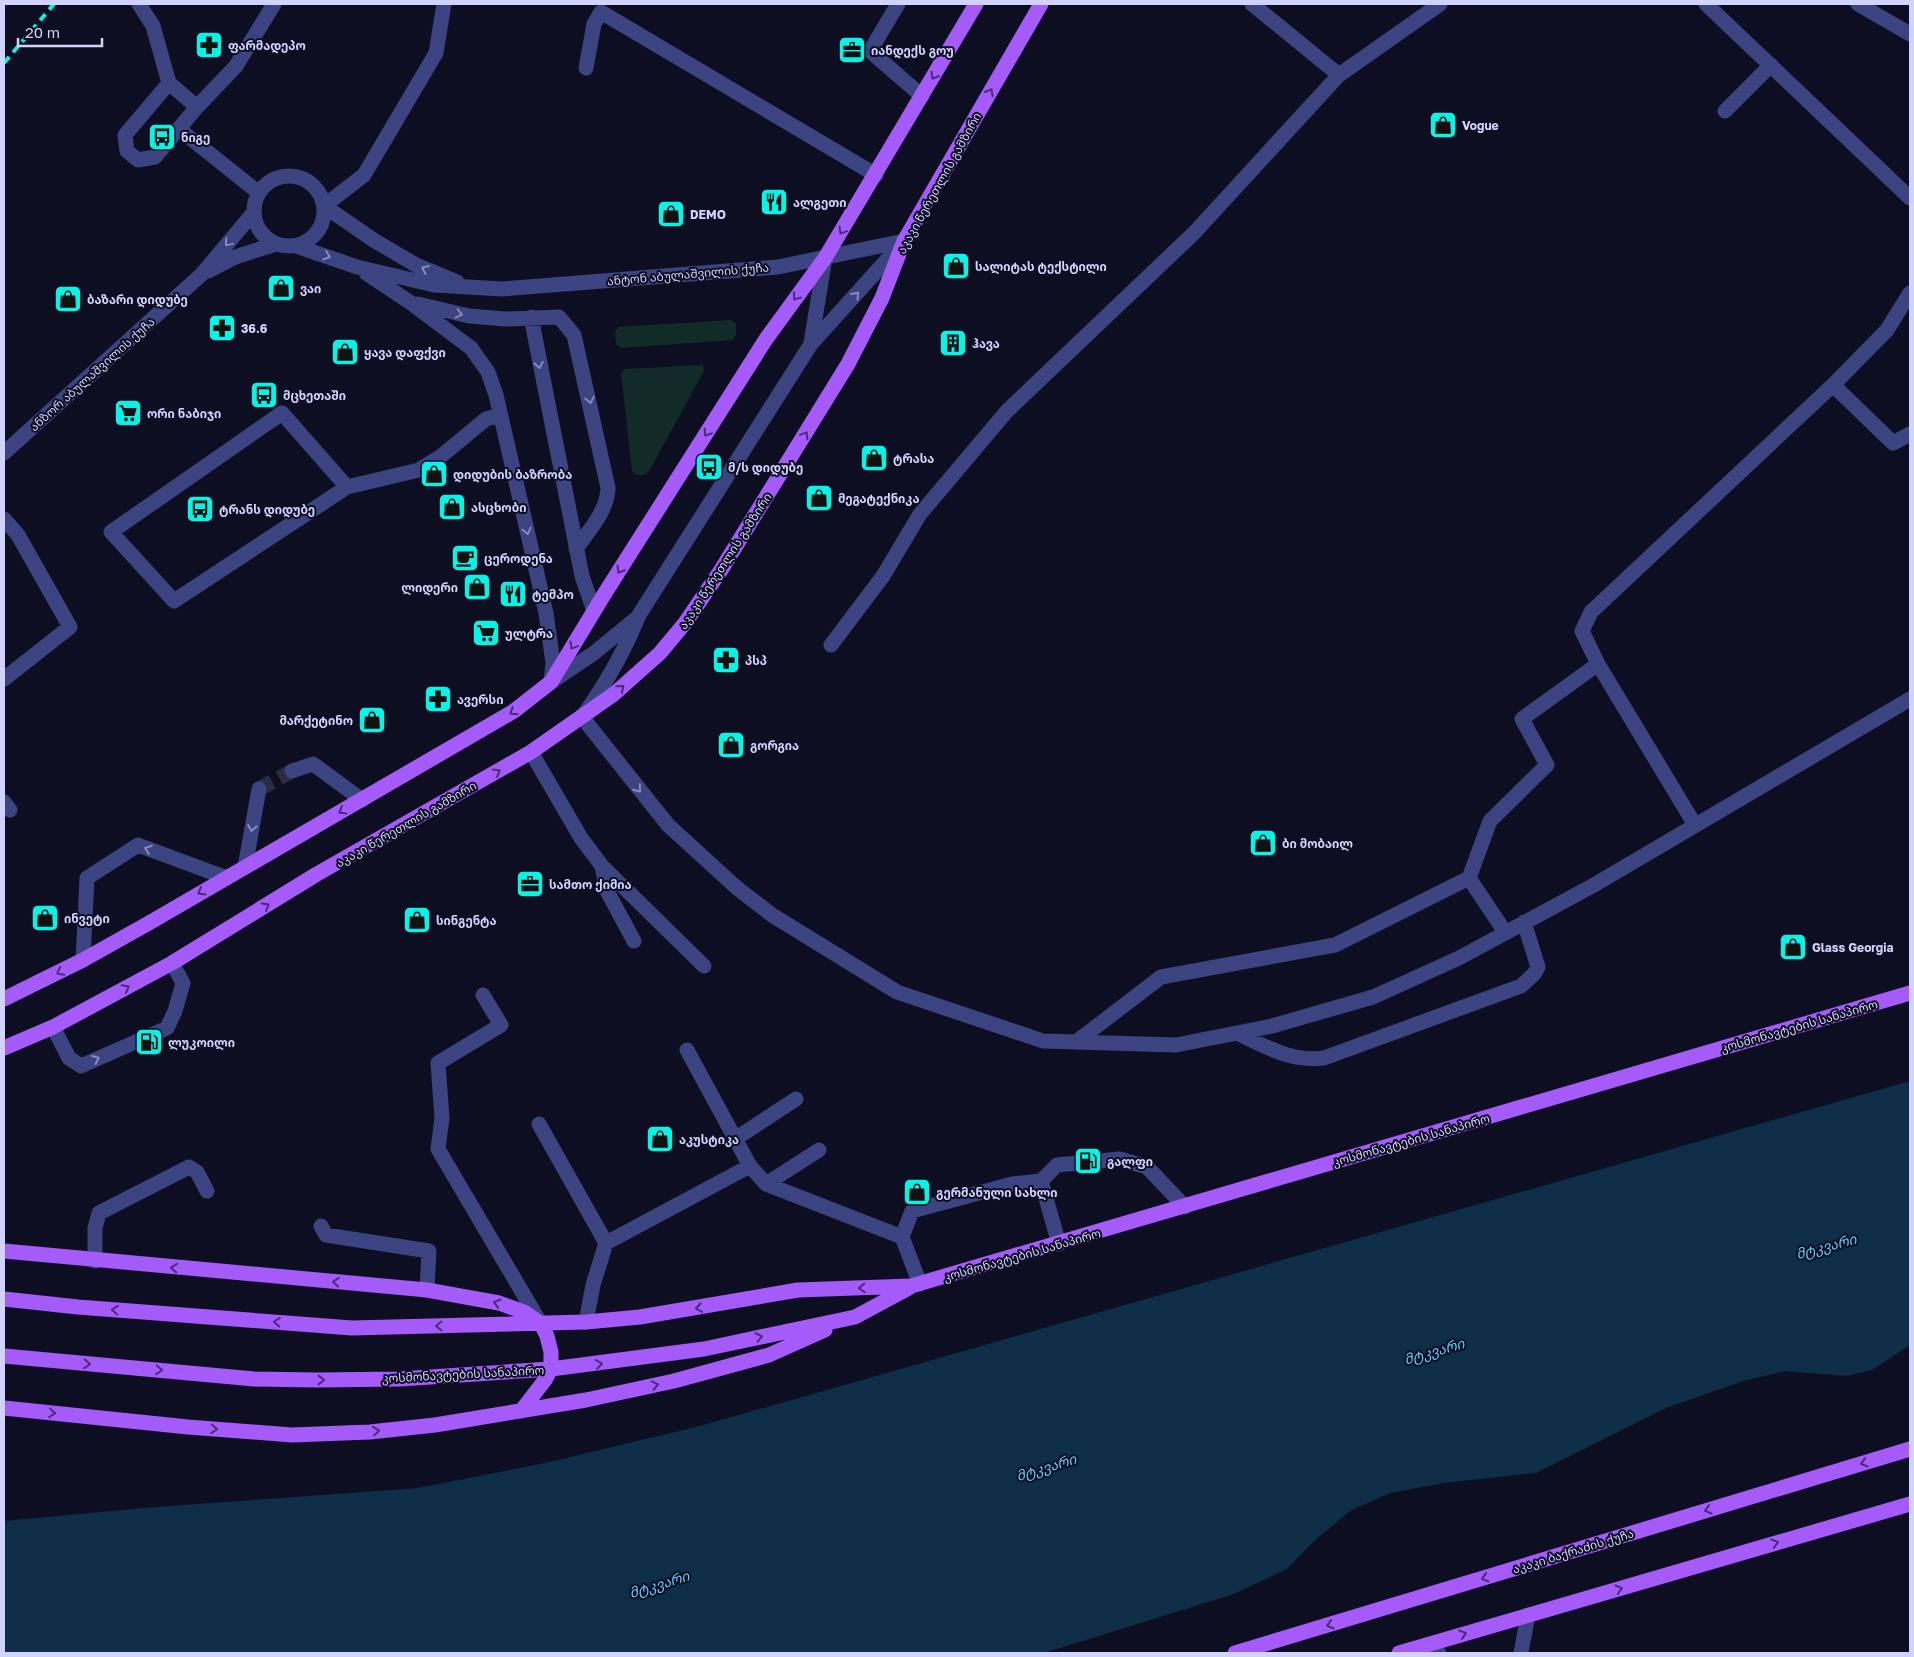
<svg xmlns="http://www.w3.org/2000/svg" width="1914" height="1657" font-family="'Golos Text','Noto Sans Georgian',sans-serif">
	<style>
		.green { fill: #112c27 }
		.water { fill: #0e2d46 }
		.lines { fill: none; stroke-linecap: round; stroke-linejoin: round }
		.minor-tunnel { stroke: #2b2c43; stroke-width: 15; stroke-dasharray: 15 8; stroke-linecap: butt }
		.minor { stroke: #3b4380; stroke-width: 15 }
		.major { stroke: #a55bfa; stroke-width: 15 }
		.rail { stroke: #07f3e5; stroke-width: 4; stroke-dasharray: 8 6; stroke-linecap: butt }
		.oneway { stroke: #4a2d78 }
		.oneway2 { stroke: #868bbf }
		.labels { text-anchor: middle; dominant-baseline: central; stroke-width: 4; stroke-linejoin: round; paint-order: stroke }
		.poi-label { font-size: 12px; font-weight: bold; fill: #d1d3fe; stroke: #0e0e22; text-anchor: start }
		.street-label { font-size: 12px; fill: #d1d3fe; stroke: #0e0e22 }
		.water-label { font-size: 14px; font-style: italic; fill: #62ccfb; stroke: #0e0e22 }
	</style>
	<rect width="100%" height="100%" fill="#0e0e22"/>
	<path class="green" d="M 731,320 L 736,324 L 736,335 L 732,340 L 621,348 L 616,344 L 615,331 L 619,327 Z
		M 703,365 L 704,371 L 649,471 L 644,475 L 636,475 L 632,471 L 621,373 L 625,369 Z"/>
	<path class="water" d="M 1910,1081 L 1910,1345 L 1872,1370 L 1846,1376 L 1785,1371 L 1743,1381 L 1666,1408 L 1536,1473 L 1444,1483 L 1390,1493 L 1350,1511 L 1314,1541 L 1287,1569 L 1234,1594 L 1044,1653 L 4,1653 L 4,1521 L 143,1508 L 418,1488 L 545,1463 L 700,1426 L 841,1386 Z"/>
	<g class="lines">
		<path class="minor-tunnel" d="M 259,789 L 292,771"/>
		<path class="minor" d="M 139,4 L 153,26 L 169,83
			M 898,4 L 870,51 L 922,96
			M 1252,4 L 1339,75 L 1440,4
			M 1706,4 L 1910,198
			M 1858,4 L 1910,34
			M 586,68 L 594,24 L 601,12 L 876,175
			M 169,83 L 197,107 L 155,157 L 138,160 L 127,151 L 125,135 Z
			M 197,107 L 236,66 L 274,4
			M 1725,111 L 1771,65
			M 179,129 L 259,193
			M254 211a35 35 0 1 1 70 0a35 35 0 1 1-70 0Z
			M 324,206 L 364,175 L 436,53 L 444,4
			M 324,206 L 375,241 L 416,265 L 457,282
			M 903,242 L 811,344 L 639,615 C 624,652 606,684 582,717 L 668,825 L 737,888 L 772,915 L 897,992 L 1043,1041 L 1176,1045 L 1272,1026 L 1373,997 L 1459,958 L 1594,885 L 1910,699
			M 296,246 L 357,267 L 434,285 L 502,289 L 778,267 L 904,241
			M 208,271 L 235,257 L 276,244
			M 366,273 L 411,303 L 471,348 L 488,372 L 496,395 L 546,613 L 553,663 L 551,682
			M 418,304 L 469,316 L 505,319 L 559,317 L 574,335 L 608,488 C 607,512 589,530 576,549
			M 531,317 L 582,576 L 594,611
			M 811,343 L 825,258
			M 1833,385 L 1893,443 L 1910,434
			M 4,453 L 202,274 L 254,212
			M 347,487 L 282,413 L 111,532 L 174,601 L 347,487 L 419,470 L 440,457 L 486,419 L 500,415
			M 4,519 L 18,535 L 70,627 L 4,679
			M 831,645 L 883,576 L 920,514 L 1007,411 L 1194,233 L 1339,75
			M 551,682 L 594,653 L 638,617
			M 531,752 L 581,838 L 602,866 L 704,966
			M 292,771 L 313,764 L 362,800
			M 4,802 L 10,810
			M 1695,825 L 1598,664 L 1582,631 L 1591,612 L 1833,385 L 1887,330 L 1910,293
			M 602,866 L 607,891 L 634,941
			M 245,867 L 259,789
			M 1469,878 L 1490,821 L 1547,765 L 1522,719 L 1598,664
			M 83,960 L 87,878 L 138,845 L 227,878
			M 483,995 L 501,1025 L 438,1063 L 442,1118 L 438,1149 L 541,1324
			M 53,1027 L 69,1058 L 81,1066 L 167,1028 L 175,1011 L 183,983 L 172,963
			M 1237,1033 C 1267,1047 1290,1062 1324,1058 L 1521,986 L 1534,974 L 1538,967 L 1524,922
			M 1076,1042 L 1161,977 L 1335,945 L 1469,878 L 1505,932
			M 687,1050 L 750,1166 L 766,1184 L 902,1237
			M 539,1124 L 606,1243
			M 735,1139 L 796,1099
			M 1041,1181 L 1057,1165 L 1120,1159 L 1147,1167 L 1185,1207
			M 766,1184 L 819,1150
			M 321,1226 L 326,1235 L 429,1251 L 427,1290
			M 95,1261 L 95,1228 L 99,1213 L 189,1167 L 197,1172 L 207,1191
			M 920,1284 L 902,1237 L 912,1211 L 1012,1184 L 1041,1181 L 1059,1244
			M 586,1322 L 593,1285 L 606,1243 L 750,1166
			M 1424,1646 L 1439,1653
			M 1521,1653 L 1528,1615"/>
		<path class="major" d="M 4,999 L 83,960 L 149,923 L 514,711 L 551,682 L 605,593 L 766,339 L 825,258 L 976,4
			M 4,1048 L 53,1027 L 172,963 L 317,874 L 531,752 L 614,694 L 660,653 L 685,623 L 721,570 L 848,364 L 882,298 L 904,241 L 1041,4
			M 4,1251 L 427,1290 L 499,1303 L 524,1312 L 541,1324 L 547,1336 L 551,1352 L 551,1369 L 545,1380 L 521,1411
			M 4,1299 L 78,1307 L 352,1328 L 586,1322 L 640,1317 L 798,1290 L 911,1286 L 1910,993
			M 4,1356 L 254,1379 L 317,1380 L 400,1379 L 551,1369 L 704,1349 L 855,1317 L 909,1288
			M 4,1408 L 188,1427 L 292,1435 L 370,1432 L 435,1425 L 586,1400 L 674,1381 L 769,1355 L 825,1330
			M 1235,1653 L 1910,1449
			M 1399,1653 L 1910,1504"/>
		<path class="rail" d="M 4,63 L 54,4"/>
	</g>
	<defs><path id="oneway-chevron" d="M-2-3.5L2.5 0L-2 3.5" fill="none" stroke-width="1.6" stroke-linecap="round" stroke-linejoin="round" transform="scale(1.25)"/></defs>
	<g class="oneway">
		<use href="#oneway-chevron" transform="translate(934 76) rotate(120)"/>
		<use href="#oneway-chevron" transform="translate(990 92) rotate(-60)"/>
		<use href="#oneway-chevron" transform="translate(842 231) rotate(121)"/>
		<use href="#oneway-chevron" transform="translate(796 297) rotate(127)"/>
		<use href="#oneway-chevron" transform="translate(707 433) rotate(122)"/>
		<use href="#oneway-chevron" transform="translate(805 435) rotate(-59)"/>
		<use href="#oneway-chevron" transform="translate(620 570) rotate(122)"/>
		<use href="#oneway-chevron" transform="translate(573 646) rotate(121)"/>
		<use href="#oneway-chevron" transform="translate(621 688) rotate(-39)"/>
		<use href="#oneway-chevron" transform="translate(513 712) rotate(147)"/>
		<use href="#oneway-chevron" transform="translate(497 772) rotate(-30)"/>
		<use href="#oneway-chevron" transform="translate(342 811) rotate(150)"/>
		<use href="#oneway-chevron" transform="translate(201 892) rotate(150)"/>
		<use href="#oneway-chevron" transform="translate(266 906) rotate(-31)"/>
		<use href="#oneway-chevron" transform="translate(60 972) rotate(153)"/>
		<use href="#oneway-chevron" transform="translate(126 988) rotate(-28)"/>
		<use href="#oneway-chevron" transform="translate(174 1268) rotate(-175)"/>
		<use href="#oneway-chevron" transform="translate(336 1282) rotate(-175)"/>
		<use href="#oneway-chevron" transform="translate(862 1288) rotate(178)"/>
		<use href="#oneway-chevron" transform="translate(497 1303) rotate(-164)"/>
		<use href="#oneway-chevron" transform="translate(699 1308) rotate(170)"/>
		<use href="#oneway-chevron" transform="translate(115 1310) rotate(-176)"/>
		<use href="#oneway-chevron" transform="translate(277 1322) rotate(-176)"/>
		<use href="#oneway-chevron" transform="translate(439 1326) rotate(179)"/>
		<use href="#oneway-chevron" transform="translate(759 1337) rotate(-12)"/>
		<use href="#oneway-chevron" transform="translate(87 1364) rotate(5)"/>
		<use href="#oneway-chevron" transform="translate(599 1364) rotate(-8)"/>
		<use href="#oneway-chevron" transform="translate(159 1370) rotate(5)"/>
		<use href="#oneway-chevron" transform="translate(321 1380)"/>
		<use href="#oneway-chevron" transform="translate(655 1385) rotate(-13)"/>
		<use href="#oneway-chevron" transform="translate(52 1413) rotate(6)"/>
		<use href="#oneway-chevron" transform="translate(214 1429) rotate(4)"/>
		<use href="#oneway-chevron" transform="translate(376 1431) rotate(-6)"/>
		<use href="#oneway-chevron" transform="translate(1864 1463) rotate(163)"/>
		<use href="#oneway-chevron" transform="translate(1708 1510) rotate(163)"/>
		<use href="#oneway-chevron" transform="translate(1775 1543) rotate(-16)"/>
		<use href="#oneway-chevron" transform="translate(1485 1578) rotate(163)"/>
		<use href="#oneway-chevron" transform="translate(1619 1589) rotate(-16)"/>
		<use href="#oneway-chevron" transform="translate(1330 1625) rotate(163)"/>
		<use href="#oneway-chevron" transform="translate(1463 1634) rotate(-17)"/>
	</g>
	<g class="oneway2">
		<use href="#oneway-chevron" transform="translate(228 243) rotate(130)"/>
		<use href="#oneway-chevron" transform="translate(327 256) rotate(19)"/>
		<use href="#oneway-chevron" transform="translate(425 269) rotate(-157)"/>
		<use href="#oneway-chevron" transform="translate(856 295) rotate(-48)"/>
		<use href="#oneway-chevron" transform="translate(459 314) rotate(13)"/>
		<use href="#oneway-chevron" transform="translate(539 365) rotate(80)"/>
		<use href="#oneway-chevron" transform="translate(590 400) rotate(78)"/>
		<use href="#oneway-chevron" transform="translate(527 531) rotate(77)"/>
		<use href="#oneway-chevron" transform="translate(638 789) rotate(51)"/>
		<use href="#oneway-chevron" transform="translate(252 828) rotate(100)"/>
		<use href="#oneway-chevron" transform="translate(148 849) rotate(-160)"/>
		<use href="#oneway-chevron" transform="translate(96 1059) rotate(-24)"/>
	</g>
	<defs>
		<g id="pharmacy-square" transform="scale(1.4375)"><rect x="-9" y="-9" width="18" height="18" rx="4" fill="#07f3e5" stroke="#0e0e22"/><path d="M-2-6h4v4h4v4h-4v4h-4v-4h-4v-4h4Z" fill="#111"/></g>
		<g id="office-square" transform="scale(1.4375)"><rect x="-9" y="-9" width="18" height="18" rx="4" fill="#07f3e5" stroke="#0e0e22"/><path d="M-6-3h4V-5.5h4V-3h4V5H-6ZM-1-4.5V-3h2v-1.5ZM-6 0V1H6V0Z" fill="#111"/></g>
		<g id="shop-square" transform="scale(1.4375)"><rect x="-9" y="-9" width="18" height="18" rx="4" fill="#07f3e5" stroke="#0e0e22"/><path d="M-5-2.5h2.3a2.7 3.5 0 0 1 5.4 0H5L5.5 6h-11ZM-1.5-2.5h3a1.5 2.3 0 0 0-3 0Z" fill="#111"/></g>
		<g id="bus-square" transform="scale(1.4375)"><rect x="-9" y="-9" width="18" height="18" rx="4" fill="#07f3e5" stroke="#0e0e22"/><path d="M-5-6H5V4H4V6H2V4H-2V6H-4V4H-5ZM-3.5-4V0h7V-4ZM-3.5 1.2v1.5H-2V1.2ZM2 1.2v1.5H3.5V1.2Z" fill="#111"/></g>
		<g id="restaurant-square" transform="scale(1.4375)"><rect x="-9" y="-9" width="18" height="18" rx="4" fill="#07f3e5" stroke="#0e0e22"/><path d="M-5-6h1v4h1v-4h1v4h1v-4h1v5L-1.5 .5V6h-2V.5L-5-1ZM5-6V6H3V1.5H1.5Q1.5-4 5-6Z" fill="#111"/></g>
		<g id="building-square" transform="scale(1.4375)"><rect x="-9" y="-9" width="18" height="18" rx="4" fill="#07f3e5" stroke="#0e0e22"/><path d="M-4-6H4V6H1V3H-1V6H-4ZM-2.5-4.3h1.7v1.8h-1.7ZM.8-4.3h1.7v1.8H.8ZM-2.5-1h1.7V.8h-1.7ZM.8-1h1.7V.8H.8Z" fill="#111"/></g>
		<g id="supermarket-square" transform="scale(1.4375)"><rect x="-9" y="-9" width="18" height="18" rx="4" fill="#07f3e5" stroke="#0e0e22"/><path d="M-6-5.5h2.5l.6 2H6L4.5 2H-2.5L-4.4-4H-6ZM-1.5 3.2a1.3 1.3 0 1 0 .1 0ZM3 3.2a1.3 1.3 0 1 0 .1 0Z" fill="#111"/></g>
		<g id="cafe-square" transform="scale(1.4375)"><rect x="-9" y="-9" width="18" height="18" rx="4" fill="#07f3e5" stroke="#0e0e22"/><path d="M-5.5-4.5H6V0H3Q3 3.5 0 3.5H-2.5Q-5.5 3.5-5.5 0ZM3-3.2v2h1.7v-2ZM-6 4.5H4V6H-6Z" fill="#111"/></g>
		<g id="fuel-square" transform="scale(1.4375)"><rect x="-9" y="-9" width="18" height="18" rx="4" fill="#07f3e5" stroke="#0e0e22"/><path d="M-5.5-6h7V0h2V4h1.3V-2.5L3-4.5l.8-.8L6-3V5H2.5V1h-1V6h-7ZM-4.2-4.7v3.2H.2V-4.7Z" fill="#111"/></g>
	</defs>
	<g fill-rule="evenodd">
		<use href="#pharmacy-square" x="209" y="45"/>
		<use href="#office-square" x="852" y="50"/>
		<use href="#shop-square" x="1443" y="125"/>
		<use href="#bus-square" x="162" y="137"/>
		<use href="#restaurant-square" x="774" y="202"/>
		<use href="#shop-square" x="671" y="214"/>
		<use href="#shop-square" x="956" y="266"/>
		<use href="#shop-square" x="281" y="288"/>
		<use href="#shop-square" x="68" y="299"/>
		<use href="#pharmacy-square" x="222" y="328"/>
		<use href="#building-square" x="953" y="343"/>
		<use href="#shop-square" x="345" y="352"/>
		<use href="#bus-square" x="264" y="395"/>
		<use href="#supermarket-square" x="128" y="413"/>
		<use href="#shop-square" x="874" y="458"/>
		<use href="#bus-square" x="709" y="467"/>
		<use href="#shop-square" x="434" y="474"/>
		<use href="#shop-square" x="819" y="498"/>
		<use href="#shop-square" x="452" y="507"/>
		<use href="#bus-square" x="200" y="509"/>
		<use href="#cafe-square" x="465" y="558"/>
		<use href="#shop-square" x="477" y="587"/>
		<use href="#restaurant-square" x="513" y="594"/>
		<use href="#supermarket-square" x="486" y="633"/>
		<use href="#pharmacy-square" x="726" y="660"/>
		<use href="#pharmacy-square" x="438" y="699"/>
		<use href="#shop-square" x="372" y="720"/>
		<use href="#shop-square" x="731" y="745"/>
		<use href="#shop-square" x="1263" y="843"/>
		<use href="#office-square" x="530" y="884"/>
		<use href="#shop-square" x="45" y="918"/>
		<use href="#shop-square" x="417" y="920"/>
		<use href="#shop-square" x="1793" y="947"/>
		<use href="#fuel-square" x="149" y="1042"/>
		<use href="#shop-square" x="660" y="1139"/>
		<use href="#fuel-square" x="1088" y="1161"/>
		<use href="#shop-square" x="917" y="1192"/>
	</g>
	<g class="labels">
		<g class="poi-label">
			<text x="228" y="45">ფარმადეპო</text>
			<text x="871" y="50">იანდექს გოუ</text>
			<text x="1462" y="125">Vogue</text>
			<text x="181" y="137">ნიგე</text>
			<text x="793" y="202">ალგეთი</text>
			<text x="690" y="214">DEMO</text>
			<text x="975" y="266">სალიტას ტექსტილი</text>
			<text x="300" y="288">ვაი</text>
			<text x="87" y="299">ბაზარი დიდუბე</text>
			<text x="241" y="328">36.6</text>
			<text x="972" y="343">ჰავა</text>
			<text x="364" y="352">ყავა დაფქვი</text>
			<text x="283" y="395">მცხეთაში</text>
			<text x="147" y="413">ორი ნაბიჯი</text>
			<text x="893" y="458">ტრასა</text>
			<text x="728" y="467">მ/ს დიდუბე</text>
			<text x="453" y="474">დიდუბის ბაზრობა</text>
			<text x="838" y="498">მეგატექნიკა</text>
			<text x="471" y="507">ასცხობი</text>
			<text x="219" y="509">ტრანს დიდუბე</text>
			<text x="484" y="558">ცეროდენა</text>
			<text x="458" y="587" text-anchor="end">ლიდერი</text>
			<text x="532" y="594">ტემპო</text>
			<text x="505" y="633">ულტრა</text>
			<text x="745" y="660">პსპ</text>
			<text x="457" y="699">ავერსი</text>
			<text x="353" y="720" text-anchor="end">მარქეტინო</text>
			<text x="750" y="745">გორგია</text>
			<text x="1282" y="843">ბი მობაილ</text>
			<text x="549" y="884">სამთო ქიმია</text>
			<text x="64" y="918">ინვეტი</text>
			<text x="436" y="920">სინგენტა</text>
			<text x="1812" y="947">Glass Georgia</text>
			<text x="168" y="1042">ლუკოილი</text>
			<text x="679" y="1139">აკუსტიკა</text>
			<text x="1107" y="1161">გალფი</text>
			<text x="936" y="1192">გერმანული სახლი</text>
		</g>
		<g class="street-label">
			<text transform="translate(939 183) rotate(-61)">აკაკი წერეთლის გამზირი</text>
			<text transform="translate(688 274) rotate(-5)">ანტონ აბულაშვილის ქუჩა</text>
			<text transform="translate(92 374) rotate(-42)">ანზორ აბულაშვილის ქუჩა</text>
			<text transform="translate(725 561) rotate(-57)">აკაკი წერეთლის გამზირი</text>
			<text transform="translate(406 824) rotate(-30)">აკაკი წერეთლის გამზირი</text>
			<text transform="translate(1799 1026) rotate(-16)">კოსმონავტების სანაპირო</text>
			<text transform="translate(1411 1140) rotate(-16)">კოსმონავტების სანაპირო</text>
			<text transform="translate(1022 1255) rotate(-16)">კოსმონავტების სანაპირო</text>
			<text transform="translate(463 1374) rotate(-3)">კოსმონავტების სანაპირო</text>
			<text transform="translate(1573 1551) rotate(-17)">აკაკი ბაქრაძის ქუჩა</text>
		</g>
		<g class="water-label">
			<text transform="translate(1826 1246) rotate(-15)">მტკვარი</text>
			<text transform="translate(1434 1351) rotate(-16)">მტკვარი</text>
			<text transform="translate(1046 1467) rotate(-17)">მტკვარი</text>
			<text transform="translate(659 1584) rotate(-17)">მტკვარი</text>
		</g>
	</g>
	<rect width="1914" height="1657" fill="none" stroke="#d1d3fe" stroke-width="10"/>
	<path d="M18 38v8h84v-8" fill="none" stroke="#d1d3fe" stroke-width="2.5"/>
	<text x="25" y="38" font-size="15" fill="#d1d3fe" stroke="#0e0e22" stroke-width="4" paint-order="stroke">20 m</text>
</svg>
